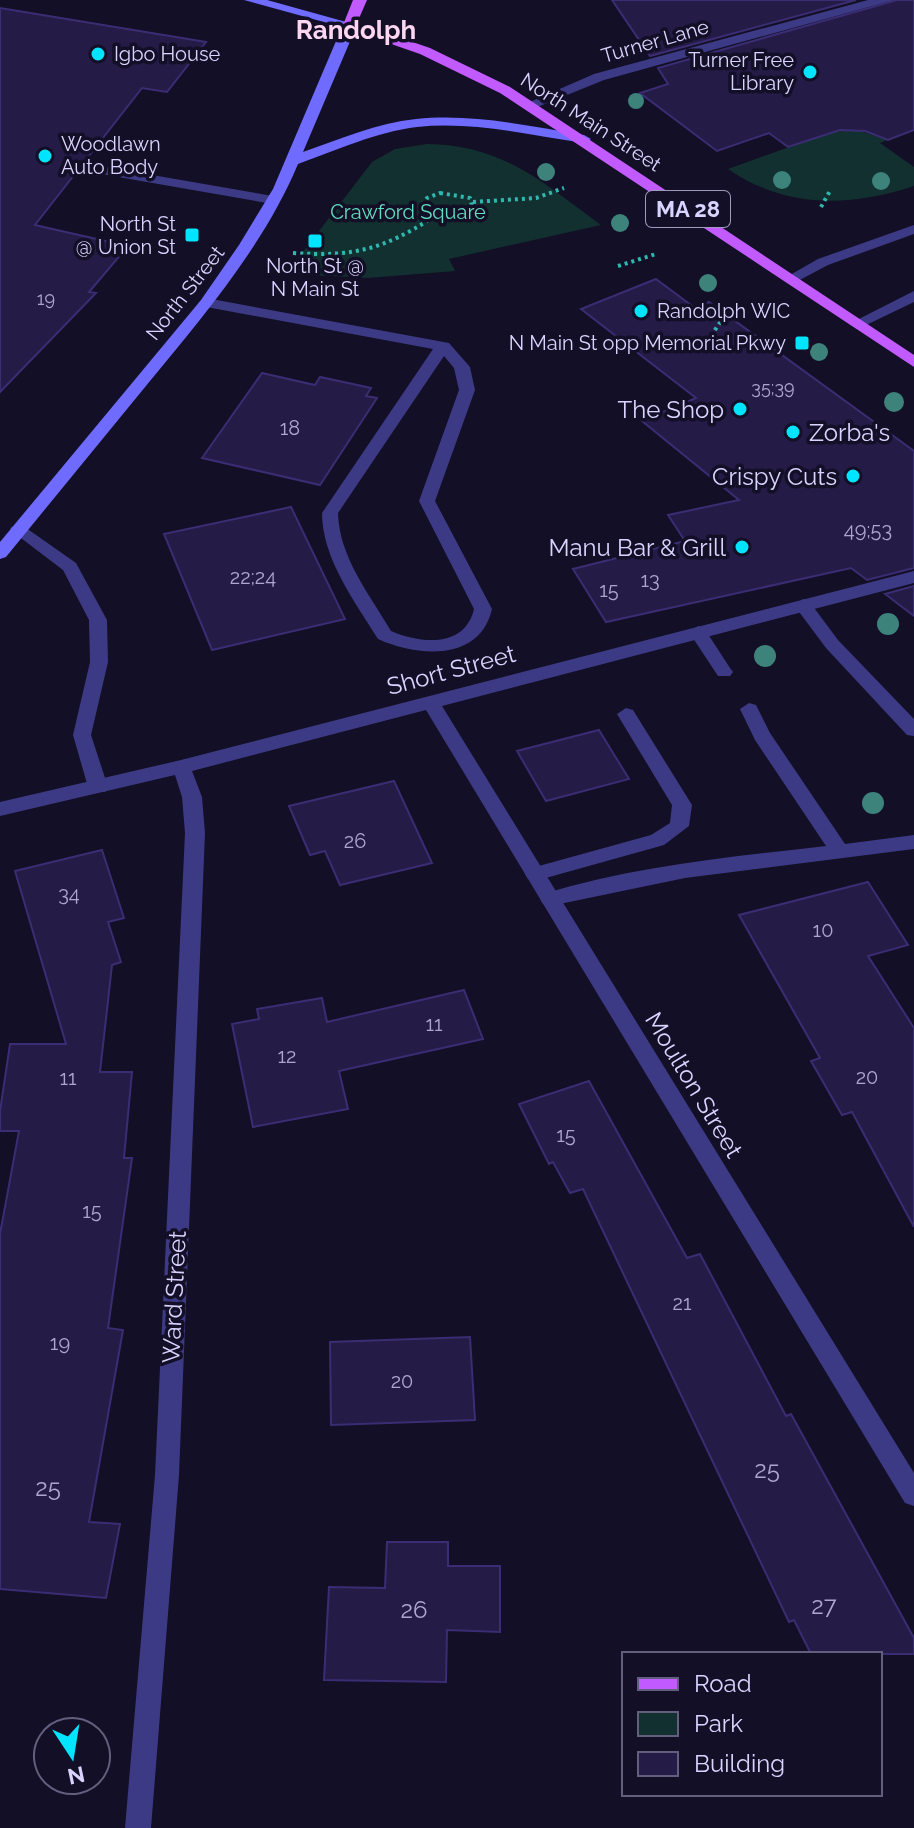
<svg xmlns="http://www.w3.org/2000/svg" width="914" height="1828" font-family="Raleway,sans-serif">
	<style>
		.green { fill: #12302f }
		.building { fill: #241b47; stroke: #3b2d73; stroke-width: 2 }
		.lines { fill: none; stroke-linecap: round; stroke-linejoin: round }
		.path { stroke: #2fb8b0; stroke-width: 4; stroke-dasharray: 3 4; stroke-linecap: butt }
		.lane { fill: #3d3a85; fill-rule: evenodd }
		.street { fill: #3d3a85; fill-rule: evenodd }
		.secondary { fill: #6f6bff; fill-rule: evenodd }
		.primary { fill: #c25bff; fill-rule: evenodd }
		.tree { fill: #3d827b }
		.poi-dot { fill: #00e5ff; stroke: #130f26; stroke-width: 3 }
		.labels { text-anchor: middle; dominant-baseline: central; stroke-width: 7; stroke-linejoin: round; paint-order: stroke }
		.far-number-label { font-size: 18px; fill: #aca6d1 }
		.far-street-label { font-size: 20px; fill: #d9d4ff; stroke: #130f26 }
		.far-poi-label { font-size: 20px; fill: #d9d4ff; stroke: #130f26; text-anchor: start }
		.far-park-label { font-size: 20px; fill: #5fe0c0; stroke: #130f26 }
		.number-label { font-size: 20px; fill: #aca6d1 }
		.shield { fill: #130f26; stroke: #9e99be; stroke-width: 2 }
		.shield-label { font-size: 22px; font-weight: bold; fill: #d9d4ff }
		.poi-label { font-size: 24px; fill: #d9d4ff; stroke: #130f26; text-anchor: end }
		.street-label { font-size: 24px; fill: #d9d4ff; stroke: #130f26 }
		.near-number-label { font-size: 24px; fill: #aca6d1 }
		.far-district-label { font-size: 26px; font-weight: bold; fill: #ffd6f0; stroke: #130f26 }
	</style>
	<rect width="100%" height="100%" fill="#130f26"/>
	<path class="green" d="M 857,130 L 887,140 L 880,143 L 914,167 L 914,186 C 850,207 786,209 728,169 L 831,132 Z
		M 427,144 C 504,145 543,183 601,225 L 449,259 L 455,271 L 368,278 L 286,274 L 372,162 L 395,149 Z"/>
	<path class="building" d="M 612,0 L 856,0 L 650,56 Z
		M 897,0 L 914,0 L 914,130 L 888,140 L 865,131 L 840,130 L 788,147 L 769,133 L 717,151 L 640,93 L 668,84 L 658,68 Z
		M 0,8 L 206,42 L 167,92 L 142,88 L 35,225 L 128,246 L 89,292 L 96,293 L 0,392 Z
		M 656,279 L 695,308 L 709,302 L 914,451 L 914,568 L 867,580 L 851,568 L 606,622 L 573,569 L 685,541 L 668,515 L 739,500 L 642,421 L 696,398 L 581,309 Z
		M 262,373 L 315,385 L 320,377 L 371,388 L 366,396 L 377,398 L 320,485 L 202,458 Z
		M 291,507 L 345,619 L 212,650 L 164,534 Z
		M 914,586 L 914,616 L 885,594 Z
		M 599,730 L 629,779 L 546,801 L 517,751 Z
		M 394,781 L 432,863 L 340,885 L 325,851 L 310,855 L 289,806 Z
		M 102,850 L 124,918 L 108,922 L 121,962 L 112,965 L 100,1072 L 132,1072 L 124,1158 L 132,1158 L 108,1328 L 123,1330 L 89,1522 L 120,1524 L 106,1598 L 0,1589 L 0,1234 L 19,1131 L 0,1131 L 0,1111 L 10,1044 L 66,1044 L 15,871 Z
		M 868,882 L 908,945 L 868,956 L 914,1028 L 914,1227 L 852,1112 L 842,1115 L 811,1061 L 820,1058 L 739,915 Z
		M 464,990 L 483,1039 L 339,1071 L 348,1109 L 253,1127 L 232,1024 L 259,1019 L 257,1009 L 322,998 L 327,1022 Z
		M 589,1081 L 687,1258 L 700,1254 L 786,1416 L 791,1414 L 914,1638 L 914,1654 L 811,1654 L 794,1620 L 789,1622 L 583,1189 L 570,1193 L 553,1162 L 549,1164 L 519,1104 Z
		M 470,1337 L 475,1420 L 331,1425 L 330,1342 Z
		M 387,1542 L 448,1542 L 448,1566 L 500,1566 L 500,1632 L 447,1630 L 446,1682 L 324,1680 L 329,1587 L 385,1588 Z"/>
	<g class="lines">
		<path class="path" d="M 440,193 L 470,198 L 473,211 L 455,220 L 432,218 L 421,206 L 427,198 Z
			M 473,202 L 536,198 L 564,188
			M 821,207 L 831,189
			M 293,253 C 352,257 382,250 432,218
			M 618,266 L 656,254
			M 711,336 L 721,321 L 742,311"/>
		<path class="lane" d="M 106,167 L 273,196 L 280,200 L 273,204 L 101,174 L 99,171 Z
			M 206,298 L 449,343 L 470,367 L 475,390 L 435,501 L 492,609 C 480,662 418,657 378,639 C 355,602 322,558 322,513 L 433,349 L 201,306 L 198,303 ZM 444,356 L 454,368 L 459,390 L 419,501 L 474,609 C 465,648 421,644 391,631 C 370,595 339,557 338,513 Z
			M 19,523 L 76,563 L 107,620 L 108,662 L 91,735 L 108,787 L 105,792 L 91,792 L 88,787 L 73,735 L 90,662 L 89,620 L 63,570 L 13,532 L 10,528 Z
			M 803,599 L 809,601 L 838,640 L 914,719 L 914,736 L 907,735 L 826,648 L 794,605 Z
			M 698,626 L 704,628 L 730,668 L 733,672 L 730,676 L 718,676 L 689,632 Z
			M 749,703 L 756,705 L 770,733 L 845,844 L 914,835 L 914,849 L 685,878 L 550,906 L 543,904 L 540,899 L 543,894 C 635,866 731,857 826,846 L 755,740 L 740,709 Z
			M 626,708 L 633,710 L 692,805 L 689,826 L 664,845 L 535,881 L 528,879 L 525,874 L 528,869 L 651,835 L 670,823 L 672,805 L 617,714 Z"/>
		<path class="street" d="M 868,0 L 894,0 L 604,80 L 535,108 L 523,105 L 594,74 Z
			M 914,225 L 914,234 L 828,265 L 796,282 L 786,282 L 783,279 L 818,259 Z
			M 914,291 L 914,302 L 862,327 L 857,329 L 849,324 Z
			M 914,571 L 914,583 L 442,706 L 914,1473 L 914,1506 L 905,1503 L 426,710 L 192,771 L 202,797 L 205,833 L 179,1475 L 151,1828 L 125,1828 L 155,1475 L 185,833 L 182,797 L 175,775 L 0,816 L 0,802 L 181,760 Z"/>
		<path class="secondary" d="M 244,0 L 267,0 L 357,25 L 303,152 C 340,139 377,123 416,119 C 472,113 529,126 584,135 L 591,139 L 584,143 C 529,135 473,121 417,127 C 376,132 337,150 298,164 C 264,245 205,314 150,381 C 102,440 54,498 6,557 L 0,559 L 0,542 L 201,300 L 239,245 L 273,189 L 342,27 Z"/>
		<path class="primary" d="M 353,0 L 367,0 L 357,23 L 430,48 L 510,87 L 914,355 L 914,367 L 500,93 L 420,54 L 345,28 L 343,25 Z"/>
	</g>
	<g class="tree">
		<circle cx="636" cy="101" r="8"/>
		<circle cx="546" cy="172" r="9"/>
		<circle cx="782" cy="180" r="9"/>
		<circle cx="881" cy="181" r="9"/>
		<circle cx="620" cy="223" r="9"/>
		<circle cx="708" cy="283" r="9"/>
		<circle cx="819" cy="352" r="9"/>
		<circle cx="894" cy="402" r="10"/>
		<circle cx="888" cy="624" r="11"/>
		<circle cx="765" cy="656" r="11"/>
		<circle cx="873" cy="803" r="11"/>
	</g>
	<g class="poi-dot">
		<circle cx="98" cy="54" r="8"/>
		<circle cx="810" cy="72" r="8"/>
		<circle cx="45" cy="156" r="8"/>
		<rect x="184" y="227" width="16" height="16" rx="4"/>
		<rect x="307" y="233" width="16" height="16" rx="4"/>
		<circle cx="641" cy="311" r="8"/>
		<rect x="794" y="335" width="16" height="16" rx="4"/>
		<circle cx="740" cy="409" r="8"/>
		<circle cx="793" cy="432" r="8"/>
		<circle cx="853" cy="476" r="8"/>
		<circle cx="742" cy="547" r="8"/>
	</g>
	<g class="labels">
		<g class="far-number-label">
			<text x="46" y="298">19</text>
			<text x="773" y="387">35;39</text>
		</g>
		<g class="far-street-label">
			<text transform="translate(655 41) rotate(-16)">Turner Lane</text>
			<text transform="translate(591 122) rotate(33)">North Main Street</text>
			<text transform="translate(185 293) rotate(-52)">North Street</text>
		</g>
		<g class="far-poi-label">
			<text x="114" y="54">Igbo House</text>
			<text x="794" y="60" text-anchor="end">Turner Free<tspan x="794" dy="23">Library</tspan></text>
			<text x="61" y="144">Woodlawn<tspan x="61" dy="23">Auto Body</tspan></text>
			<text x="176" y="224" text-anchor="end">North St<tspan x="176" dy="23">@ Union St</tspan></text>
			<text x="315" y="266" text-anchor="middle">North St @<tspan x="315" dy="23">N Main St</tspan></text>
			<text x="657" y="311">Randolph WIC</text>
			<text x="786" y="343" text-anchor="end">N Main St opp Memorial Pkwy</text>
		</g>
		<g class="far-park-label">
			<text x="408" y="212">Crawford Square</text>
		</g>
		<g class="number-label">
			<text x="290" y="428">18</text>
			<text x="868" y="530">49;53</text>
			<text x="253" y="577">22;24</text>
			<text x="650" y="580">13</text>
			<text x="609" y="590">15</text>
			<text x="355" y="841">26</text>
			<text x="69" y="894">34</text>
			<text x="823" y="930">10</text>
			<text x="434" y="1024">11</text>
			<text x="287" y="1056">12</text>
			<text x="867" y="1077">20</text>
			<text x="68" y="1078">11</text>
			<text x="566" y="1135">15</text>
			<text x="92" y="1211">15</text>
			<text x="682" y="1303">21</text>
			<text x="60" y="1343">19</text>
			<text x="402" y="1381">20</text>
		</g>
		<rect class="shield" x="646" y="191" width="84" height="36" rx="6"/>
		<g class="shield-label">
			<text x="688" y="209">MA 28</text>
		</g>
		<g class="poi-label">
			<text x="724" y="409">The Shop</text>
			<text x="809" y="432" text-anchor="start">Zorba's</text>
			<text x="837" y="476">Crispy Cuts</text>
			<text x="726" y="547">Manu Bar &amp; Grill</text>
		</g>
		<g class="street-label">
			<text transform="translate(451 670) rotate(-15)">Short Street</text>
			<text transform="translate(694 1085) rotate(59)">Moulton Street</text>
			<text transform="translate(174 1297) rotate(-87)">Ward Street</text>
		</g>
		<g class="near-number-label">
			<text x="767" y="1469">25</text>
			<text x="48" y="1487">25</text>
			<text x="824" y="1605">27</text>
			<text x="414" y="1609">26</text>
		</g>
		<g class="far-district-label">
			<text x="356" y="30">Randolph</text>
		</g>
	</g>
	<rect x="622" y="1652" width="260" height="144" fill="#130f26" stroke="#625e7d" stroke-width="2"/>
	<rect x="638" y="1678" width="40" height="12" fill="#c25bff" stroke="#625e7d" stroke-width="2"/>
	<text x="694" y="1692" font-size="24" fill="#d9d4ff">Road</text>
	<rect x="638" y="1712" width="40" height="24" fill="#12302f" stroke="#625e7d" stroke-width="2"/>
	<text x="694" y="1732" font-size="24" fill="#d9d4ff">Park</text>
	<rect x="638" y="1752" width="40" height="24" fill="#241b47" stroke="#625e7d" stroke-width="2"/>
	<text x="694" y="1772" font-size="24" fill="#d9d4ff">Building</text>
	<g transform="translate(72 1756) rotate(168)"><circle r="38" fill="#130f26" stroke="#625e7d" stroke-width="2"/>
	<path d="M0-6L14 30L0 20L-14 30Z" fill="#00e5ff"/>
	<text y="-12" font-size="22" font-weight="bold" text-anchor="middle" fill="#d9d4ff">N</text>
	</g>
</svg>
